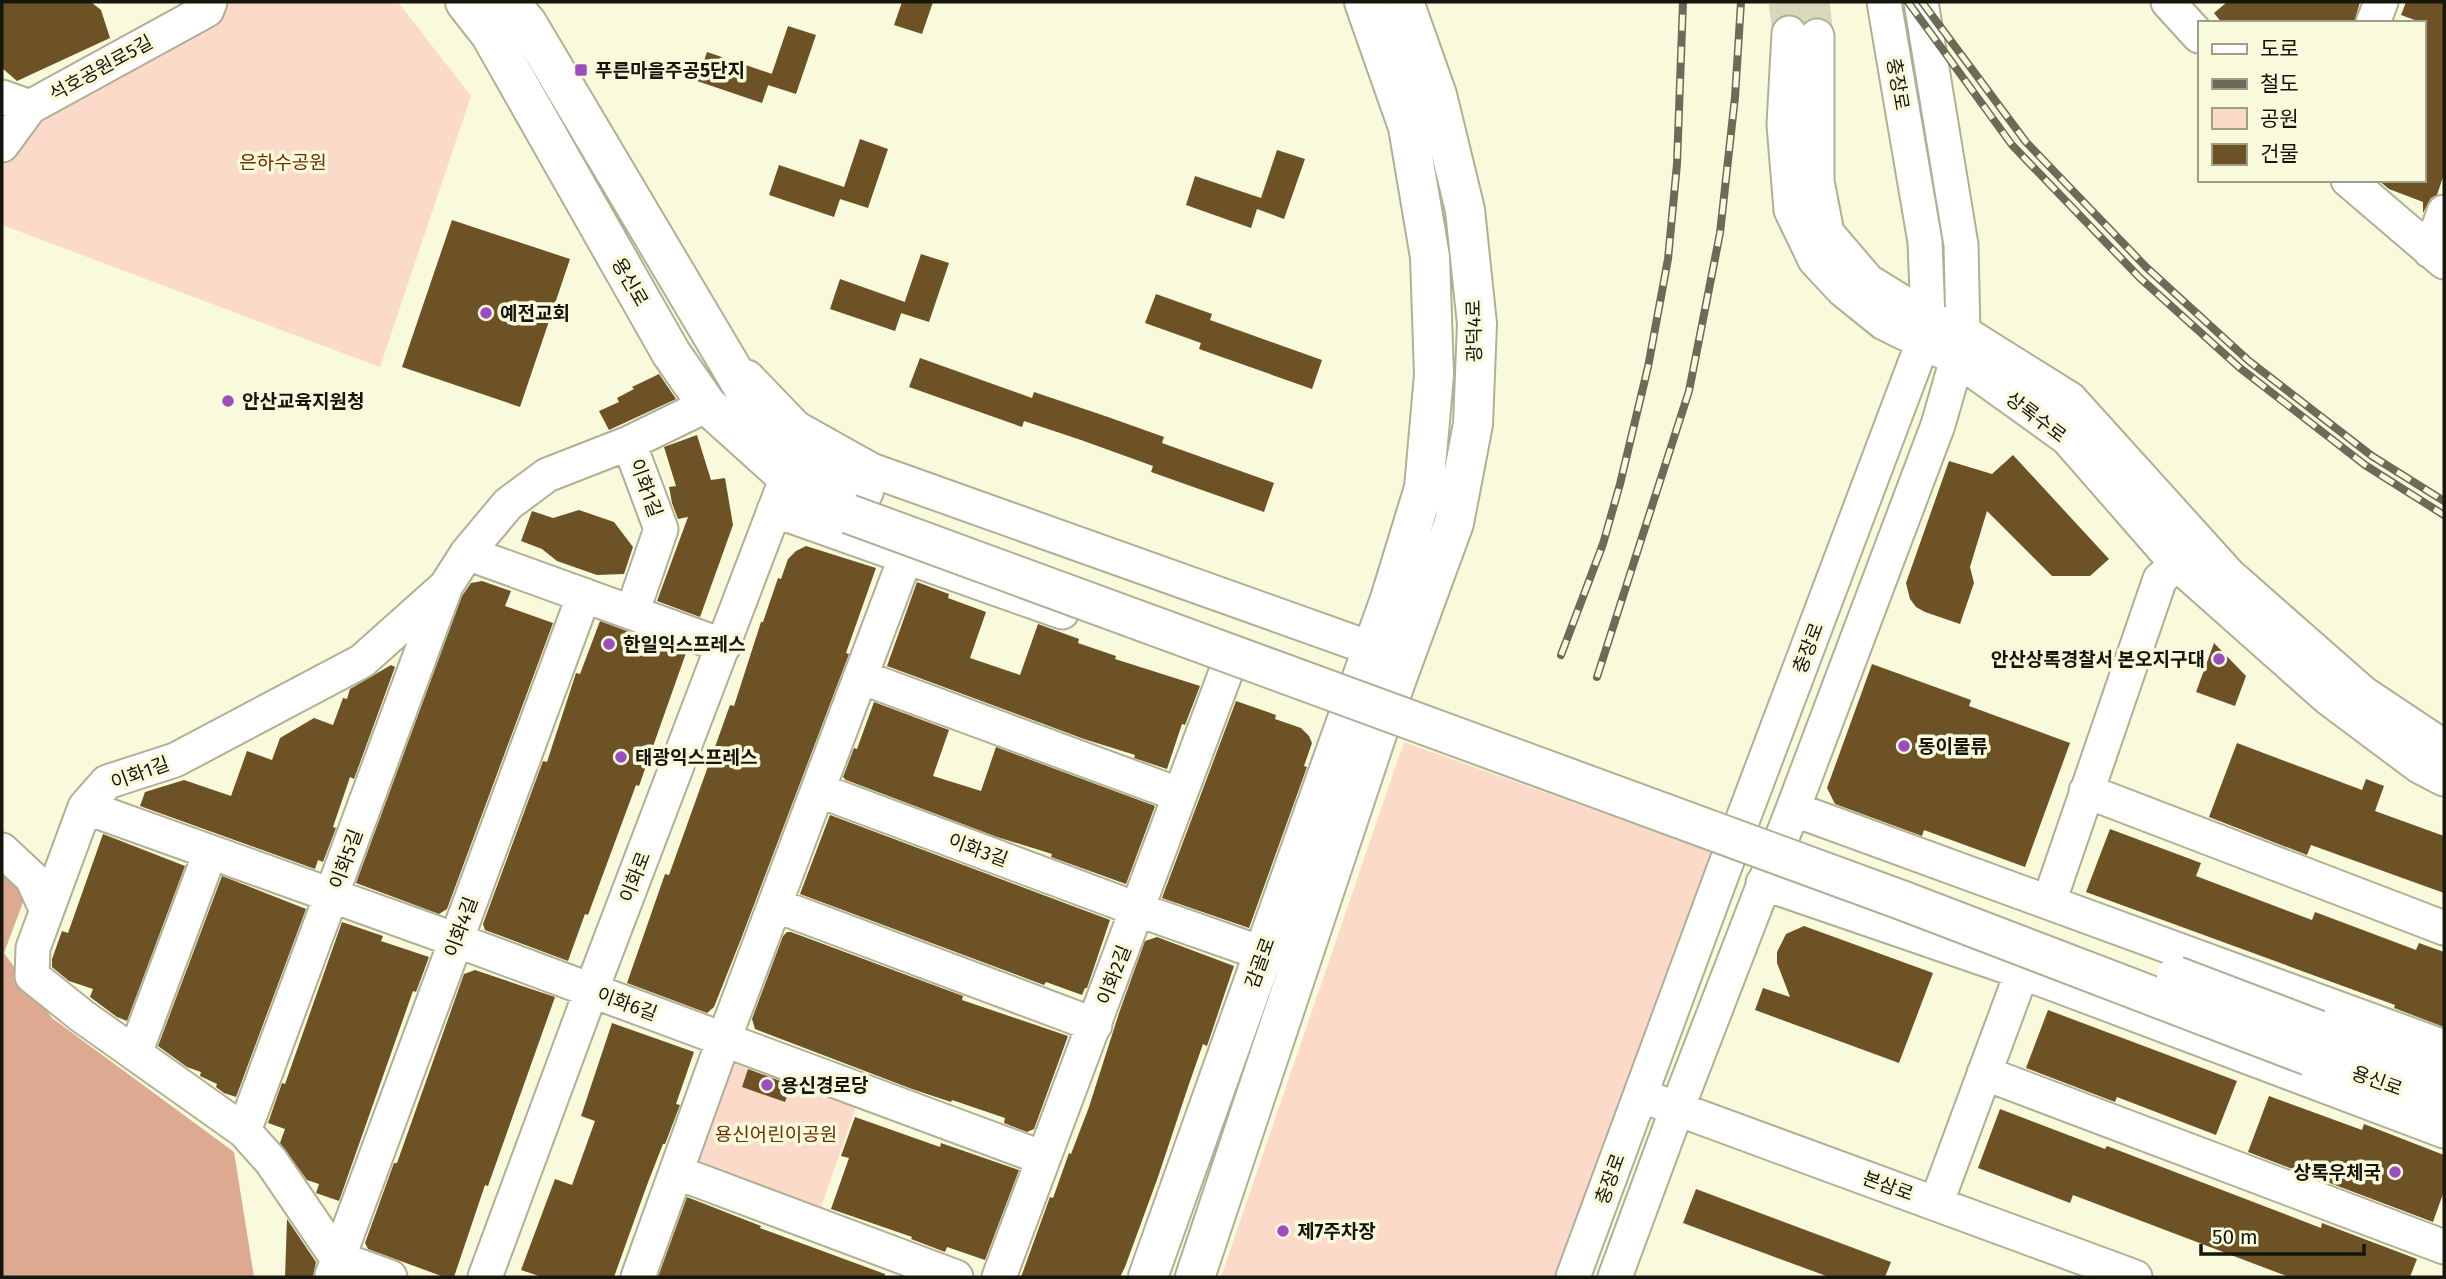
<svg xmlns="http://www.w3.org/2000/svg" width="2446" height="1279" font-family="'Fira Sans','Noto Sans KR',sans-serif">
	<style>
		.green { fill: #fbdaca }
		.forest { fill: #dda990 }
		.building { fill: #6d5226 }
		.lines { fill: none; stroke-linecap: round; stroke-linejoin: round }
		.minor-tunnel { stroke: #d7d8bd; stroke-width: 33; stroke-dasharray: 33 17; stroke-linecap: butt }
		.minor-casing { stroke: #afb094; stroke-width: 37 }
		.major-casing { stroke: #afb094; stroke-width: 42 }
		.minor { stroke: #fff; stroke-width: 33 }
		.major { stroke: #fff; stroke-width: 38 }
		.rail-casing { stroke: #6b6b59; stroke-width: 8 }
		.rail { stroke: #f9fadc; stroke-width: 5; stroke-dasharray: 16; stroke-linecap: butt }
		.major-bridge-casing { stroke: #afb094; stroke-width: 42; stroke-linecap: butt }
		.major-bridge { stroke: #fff; stroke-width: 38 }
		.poi-dot { fill: #9d4dbe; stroke: #f9fadc; stroke-width: 2.5 }
		.labels { text-anchor: middle; dominant-baseline: central; stroke-width: 7; stroke-linejoin: round; paint-order: stroke }
		.street-label { font-size: 19px; fill: #16160c; stroke: #f9fadc }
		.poi-label { font-size: 19px; font-weight: bold; fill: #16160c; stroke: #f9fadc; text-anchor: start }
		.park-label { font-size: 19px; fill: #6b2e05; stroke: #f9fadc }
	</style>
	<rect width="100%" height="100%" fill="#f9fadc"/>
	<path class="green" d="M 224,2 L 398,2 L 471,96 L 380,367 L 2,225 L 2,165 L 36,113 Z
		M 1404,742 L 1719,855 L 1557,1277 L 1221,1277 Z
		M 740,1057 L 859,1098 L 819,1213 L 695,1162 L 730,1062 Z"/>
	<path class="forest" d="M 2,860 L 32,878 L 4,953 L 52,1018 L 234,1152 L 254,1277 L 2,1277 Z"/>
	<path class="building" d="M 2,2 L 91,2 L 101,10 L 110,38 L 17,81 L 2,68 Z
		M 902,2 L 933,2 L 922,34 L 894,25 Z
		M 2227,2 L 2360,2 L 2354,23 L 2222,23 L 2214,13 Z
		M 2406,2 L 2444,2 L 2444,174 L 2437,195 L 2431,198 L 2423,213 L 2423,202 L 2389,189 L 2378,180 L 2423,180 L 2423,23 L 2401,15 Z
		M 788,26 L 816,35 L 796,94 L 768,85 Z
		M 707,52 L 772,74 L 762,103 L 697,81 Z
		M 860,139 L 888,149 L 868,208 L 840,199 Z
		M 1277,150 L 1305,159 L 1284,219 L 1257,209 L 1251,228 L 1186,205 L 1195,176 L 1261,198 Z
		M 779,165 L 844,187 L 834,217 L 769,195 Z
		M 452,220 L 570,259 L 520,407 L 402,367 Z
		M 921,254 L 949,263 L 929,322 L 901,313 Z
		M 840,279 L 905,302 L 895,331 L 830,309 Z
		M 1156,294 L 1212,314 L 1210,320 L 1322,360 L 1312,389 L 1199,349 L 1201,343 L 1145,323 Z
		M 920,358 L 1032,398 L 1034,392 L 1108,417 L 1164,437 L 1162,443 L 1274,483 L 1264,512 L 1151,472 L 1153,466 L 1081,440 L 1024,421 L 1022,427 L 909,387 Z
		M 659,374 L 676,399 L 609,430 L 599,411 L 619,402 L 617,398 L 634,389 L 632,387 Z
		M 697,435 L 711,480 L 725,478 L 733,525 L 700,617 L 657,601 L 688,517 L 678,519 L 672,503 L 669,487 L 676,486 L 664,447 Z
		M 2013,455 L 2109,559 L 2090,576 L 2052,576 L 1987,511 L 1970,567 L 1974,583 L 1960,624 L 1925,612 L 1916,607 L 1910,599 L 1906,583 L 1949,461 L 1992,474 Z
		M 579,510 L 614,522 L 633,547 L 624,574 L 597,575 L 557,561 L 542,549 L 521,541 L 532,511 L 553,518 Z
		M 806,546 L 876,568 L 846,653 L 849,654 L 741,939 L 714,1007 L 707,1013 L 627,983 L 665,874 L 669,875 L 730,705 L 734,706 L 761,622 L 763,622 L 778,578 L 781,579 L 788,559 L 796,551 Z
		M 482,581 L 511,591 L 505,606 L 553,623 L 447,909 L 439,914 L 356,883 L 462,596 L 471,583 Z
		M 917,582 L 949,594 L 948,598 L 986,612 L 970,658 L 1020,675 L 1038,624 L 1079,639 L 1078,643 L 1116,656 L 1115,659 L 1200,686 L 1185,725 L 1182,724 L 1167,769 L 1134,758 L 1135,755 L 1084,739 L 887,666 Z
		M 600,621 L 686,653 L 639,786 L 636,785 L 588,915 L 585,914 L 568,961 L 485,930 L 483,924 L 543,761 L 547,762 L 576,673 L 580,674 Z
		M 2214,643 L 2246,676 L 2235,706 L 2196,692 Z
		M 1872,664 L 1971,700 L 1969,706 L 2070,743 L 2025,867 L 1924,830 L 1922,836 L 1835,804 L 1827,788 Z
		M 391,665 L 395,667 L 354,779 L 350,777 L 333,827 L 336,828 L 323,862 L 318,860 L 315,869 L 140,806 L 145,792 L 184,780 L 231,796 L 247,751 L 272,760 L 280,738 L 314,718 L 333,725 L 343,698 L 347,699 L 350,689 Z
		M 1236,701 L 1276,715 L 1275,719 L 1301,728 L 1309,736 L 1312,743 L 1304,766 L 1307,767 L 1249,928 L 1162,898 Z
		M 874,702 L 949,730 L 933,776 L 981,791 L 996,747 L 1155,806 L 1126,884 L 1051,857 L 1052,854 L 997,837 L 846,780 L 843,777 L 845,772 L 854,748 L 857,749 Z
		M 2237,743 L 2362,790 L 2366,779 L 2384,786 L 2375,811 L 2444,836 L 2444,893 L 2311,845 L 2307,855 L 2209,817 Z
		M 830,815 L 1110,920 L 1087,988 L 1085,988 L 1082,995 L 1046,982 L 1044,985 L 800,894 Z
		M 2110,829 L 2201,863 L 2196,876 L 2312,920 L 2315,912 L 2416,950 L 2419,943 L 2444,952 L 2444,1027 L 2394,1008 L 2395,1005 L 2086,892 Z
		M 103,834 L 185,866 L 127,1021 L 117,1017 L 90,997 L 93,989 L 69,981 L 52,967 L 52,959 L 62,931 L 68,933 Z
		M 222,876 L 306,909 L 236,1097 L 224,1093 L 216,1087 L 217,1084 L 200,1076 L 201,1072 L 187,1067 L 158,1046 Z
		M 342,922 L 383,936 L 381,941 L 429,957 L 416,992 L 413,991 L 339,1201 L 316,1193 L 319,1184 L 307,1180 L 280,1143 L 285,1129 L 268,1123 L 282,1083 L 285,1084 Z
		M 1804,926 L 1933,973 L 1899,1063 L 1755,1010 L 1763,988 L 1790,997 L 1777,963 L 1777,952 L 1786,934 Z
		M 787,932 L 791,932 L 963,996 L 962,1000 L 1068,1036 L 1034,1129 L 1027,1132 L 1004,1123 L 1005,1118 L 952,1100 L 951,1102 L 912,1089 L 755,1029 L 752,1019 L 783,936 Z
		M 1157,937 L 1234,966 L 1207,1046 L 1203,1044 L 1188,1087 L 1158,1177 L 1125,1267 L 1120,1277 L 1021,1277 L 1050,1197 L 1053,1198 L 1069,1153 L 1071,1154 L 1089,1107 L 1119,1013 L 1145,941 Z
		M 475,970 L 555,997 L 488,1186 L 485,1185 L 454,1277 L 444,1277 L 368,1249 L 365,1243 L 394,1163 L 397,1163 L 464,974 Z
		M 2048,1010 L 2237,1081 L 2216,1135 L 2117,1097 L 2115,1102 L 2026,1068 Z
		M 612,1023 L 694,1052 L 676,1104 L 680,1105 L 665,1144 L 663,1144 L 647,1185 L 614,1277 L 542,1277 L 521,1270 L 555,1179 L 572,1185 L 595,1121 L 581,1116 Z
		M 748,1069 L 791,1085 L 785,1102 L 742,1087 Z
		M 2269,1096 L 2362,1130 L 2364,1124 L 2444,1155 L 2444,1191 L 2433,1222 L 2248,1152 Z
		M 2000,1109 L 2105,1149 L 2107,1146 L 2321,1228 L 2322,1223 L 2417,1259 L 2410,1277 L 2289,1277 L 2073,1195 L 2070,1203 L 1978,1168 Z
		M 855,1117 L 940,1147 L 941,1143 L 1019,1170 L 985,1260 L 947,1247 L 945,1252 L 911,1239 L 912,1237 L 831,1209 L 849,1158 L 841,1156 Z
		M 1696,1189 L 1891,1262 L 1885,1277 L 1829,1277 L 1683,1223 Z
		M 687,1197 L 761,1226 L 760,1228 L 885,1274 L 885,1277 L 658,1277 Z
		M 287,1219 L 316,1262 L 313,1277 L 285,1277 Z"/>
	<g class="lines">
		<path class="minor-tunnel" d="M 1785,2 L 1789,33
			M 1813,2 L 1817,36"/>
		<g class="minor-casing">
			<path id="minor" d="M 2168,2 L 2199,36
				M 2373,23 L 2381,2
				M 1789,33 L 1784,125 L 1791,210 L 1815,260 L 1843,290 L 1884,323 L 1957,359 L 2067,438 L 2177,564 L 2328,698 L 2419,766 L 2444,779
				M 1817,36 L 1817,181 L 1827,233 L 1868,281 L 1928,318 L 1963,332 L 2070,399 L 2229,575 L 2363,693 L 2444,747
				M 2,97 L 30,107
				M 2,145 L 30,107 L 207,10 L 210,2
				M 2348,180 L 2444,262
				M 2430,251 L 2444,212
				M 747,377 L 796,428 L 871,470 L 1395,657
				M 629,443 L 661,529 L 632,613
				M 774,510 L 1062,612
				M 467,553 L 724,646
				M 861,677 L 1180,795
				M 818,790 L 1139,910 L 1264,954
				M 2086,791 L 2444,928
				M 85,807 L 456,940 L 1043,1158
				M 1793,809 L 2444,1047
				M 2,850 L 32,878 L 46,909
				M 1763,883 L 2022,972 L 2444,1131
				M 2049,902 L 2160,579 L 2177,564
				M 775,905 L 1095,1025
				M 135,1053 L 210,853
				M 1984,1073 L 2444,1247
				M 1656,1101 L 2135,1277
				M 244,1131 L 444,591
				M 676,1172 L 956,1277
				M 1936,1204 L 2022,972
				M 337,1258 L 271,1161 L 244,1131 L 82,1016 L 32,976 L 33,948 L 85,807 L 107,782 L 175,760 L 362,661 L 446,586 L 467,553 L 508,504 L 547,475 L 629,443 L 707,405
				M 337,1258 L 390,1277
				M 332,1275 L 584,595
				M 485,1277 L 591,991 L 787,477
				M 638,1277 L 724,1039 L 906,556
				M 999,1277 L 1226,672
				M 1573,1277 L 1721,877 L 1923,342 L 1928,318 L 1925,242 L 1884,2
				M 1615,1277 L 1677,1109 L 1793,809 L 1938,425 L 1957,359 L 1963,332 L 1961,245 L 1921,2"/>
		</g>
		<g class="major-casing">
			<path id="major" d="M 465,2 L 490,34 L 671,353 L 707,405 L 787,477 L 849,514
				M 509,2 L 527,23 L 769,431 L 864,491
				M 2318,1030 L 2444,1076
				M 2309,1056 L 2444,1105
				M 1148,1277 L 1390,599 L 1424,488 L 1434,375 L 1430,257 L 1408,127 L 1364,2
				M 1195,1277 L 1381,722 L 1454,523 L 1473,424 L 1477,324 L 1465,210 L 1437,95 L 1404,2"/>
		</g>
		<use href="#minor" class="minor"/>
		<use href="#major" class="major"/>
		<g class="rail-casing">
			<path id="rail" d="M 1908,2 L 2012,145 L 2140,278 L 2240,368 L 2365,465 L 2444,515
				M 1922,2 L 2026,142 L 2146,267 L 2249,361 L 2372,456 L 2444,501
				M 1561,655 L 1603,544 L 1620,484 L 1648,367 L 1668,259 L 1677,164 L 1683,2
				M 1597,677 L 1689,391 L 1720,233 L 1735,97 L 1741,2"/>
		</g>
		<use href="#rail" class="rail"/>
		<g class="major-bridge-casing">
			<path id="major-bridge" d="M 849,514 L 1904,901 L 2309,1056
				M 2176,976 L 2318,1030"/>
		</g>
		<use href="#major-bridge" class="major-bridge"/>
	</g>
	<g class="poi-dot">
		<rect x="574" y="63" width="14" height="14" rx="3.5"/>
		<circle cx="486" cy="313" r="7"/>
		<circle cx="228" cy="401" r="7"/>
		<circle cx="609" cy="644" r="7"/>
		<circle cx="2219" cy="659" r="7"/>
		<circle cx="1904" cy="746" r="7"/>
		<circle cx="621" cy="757" r="7"/>
		<circle cx="767" cy="1085" r="7"/>
		<circle cx="2395" cy="1172" r="7"/>
		<circle cx="1283" cy="1231" r="7"/>
	</g>
	<g class="labels">
		<g class="street-label">
			<text transform="translate(101 68) rotate(-29)">석호공원로5길</text>
			<text transform="translate(1898 84) rotate(80)">충장로</text>
			<text transform="translate(630 282) rotate(60)">용신로</text>
			<text transform="translate(1474 331) rotate(-91)">광덕4로</text>
			<text transform="translate(2036 417) rotate(37)">상록수로</text>
			<text transform="translate(646 488) rotate(70)">이화1길</text>
			<text transform="translate(1808 648) rotate(-69)">충장로</text>
			<text transform="translate(140 773) rotate(-20)">이화1길</text>
			<text transform="translate(978 850) rotate(20)">이화3길</text>
			<text transform="translate(346 859) rotate(-70)">이화5길</text>
			<text transform="translate(635 877) rotate(-69)">이화로</text>
			<text transform="translate(461 927) rotate(-70)">이화4길</text>
			<text transform="translate(1260 963) rotate(-70)">감골로</text>
			<text transform="translate(1114 975) rotate(-69)">이화2길</text>
			<text transform="translate(627 1004) rotate(20)">이화6길</text>
			<text transform="translate(2377 1081) rotate(20)">용신로</text>
			<text transform="translate(1610 1179) rotate(-70)">충장로</text>
			<text transform="translate(1888 1186) rotate(20)">본삼로</text>
		</g>
		<g class="poi-label">
			<text x="595" y="70">푸른마을주공5단지</text>
			<text x="500" y="313">예전교회</text>
			<text x="242" y="401">안산교육지원청</text>
			<text x="623" y="644">한일익스프레스</text>
			<text x="2205" y="659" text-anchor="end">안산상록경찰서 본오지구대</text>
			<text x="1918" y="746">동이물류</text>
			<text x="635" y="757">태광익스프레스</text>
			<text x="781" y="1085">용신경로당</text>
			<text x="2381" y="1172" text-anchor="end">상록우체국</text>
			<text x="1297" y="1231">제7주차장</text>
		</g>
		<g class="park-label">
			<text x="283" y="162">은하수공원</text>
			<text x="776" y="1134">용신어린이공원</text>
		</g>
	</g>
	<rect width="2446" height="1279" fill="none" stroke="#16160c" stroke-width="7"/>
	<rect x="2198" y="21" width="228" height="161" fill="#f9fadc" stroke="#9e9f89" stroke-width="2"/>
	<rect x="2212" y="44" width="35" height="10" fill="#ffffff" stroke="#9e9f89" stroke-width="2"/>
	<text x="2260" y="56" font-size="21" fill="#16160c">도로</text>
	<rect x="2212" y="79" width="35" height="10" fill="#6b6b59" stroke="#9e9f89" stroke-width="2"/>
	<text x="2260" y="91" font-size="21" fill="#16160c">철도</text>
	<rect x="2212" y="108" width="35" height="21" fill="#fbdaca" stroke="#9e9f89" stroke-width="2"/>
	<text x="2260" y="126" font-size="21" fill="#16160c">공원</text>
	<rect x="2212" y="144" width="35" height="21" fill="#6d5226" stroke="#9e9f89" stroke-width="2"/>
	<text x="2260" y="161" font-size="21" fill="#16160c">건물</text>
	<path d="M2201 1244v10h163v-10" fill="none" stroke="#16160c" stroke-width="3.5"/>
	<text x="2212" y="1244" font-size="21" fill="#16160c" stroke="#f9fadc" stroke-width="5" paint-order="stroke">50 m</text>
</svg>
